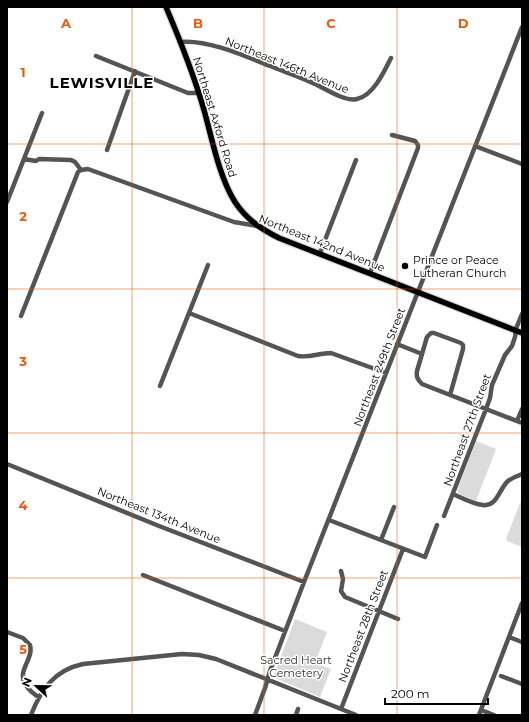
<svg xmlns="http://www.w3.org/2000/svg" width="529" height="722" font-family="Montserrat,sans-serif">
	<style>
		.green { fill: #dbdbdb }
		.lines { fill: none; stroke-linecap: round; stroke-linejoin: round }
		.major-casing { stroke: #dbdbdb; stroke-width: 8 }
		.minor { stroke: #545454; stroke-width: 4.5 }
		.major { stroke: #000; stroke-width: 5.5 }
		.grid { fill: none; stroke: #e8590c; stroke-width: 1; stroke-opacity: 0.55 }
		.poi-dot { fill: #000; stroke: #fff; stroke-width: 1.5 }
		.labels { text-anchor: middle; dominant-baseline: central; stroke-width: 3; stroke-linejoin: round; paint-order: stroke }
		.street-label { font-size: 11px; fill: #000; stroke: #fff }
		.poi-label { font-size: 11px; fill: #000; stroke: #fff; text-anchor: start }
		.park-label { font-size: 11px; fill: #323232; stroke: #fff }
		.district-label { font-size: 15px; font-weight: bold; letter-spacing: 1px; fill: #000; stroke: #fff }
		.grid-label { font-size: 13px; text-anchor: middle; font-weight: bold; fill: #e8590c; stroke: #fff; stroke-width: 3; stroke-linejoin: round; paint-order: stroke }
	</style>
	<rect width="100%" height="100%" fill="#fff"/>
	<path class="green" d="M 476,441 L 496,449 L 476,501 L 459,494 L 457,491 Z
		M 522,500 L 522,547 L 507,541 L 506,539 L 520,503 Z
		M 295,619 L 327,632 L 315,663 L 331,669 L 320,697 L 277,679 L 274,675 Z"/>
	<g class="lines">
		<g class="major-casing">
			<path id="major" d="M 166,7 C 180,40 194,75 204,110 C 212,138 219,177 235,202 C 246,219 261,229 279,238 L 522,333"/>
		</g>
		<path class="minor" d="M 180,42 C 207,39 245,56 270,66 C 285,72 301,77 315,84 C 326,89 345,102 357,99 C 373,96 384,72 391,58
			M 96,56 L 188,93 L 199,93
			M 475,146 L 522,164
			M 107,150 L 135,71
			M 24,159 L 36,161 L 39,159 L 71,160 L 75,162 L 81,170
			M 81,170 L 88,169 L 234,222 L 257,226
			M 7,202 L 42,113
			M 320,253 L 356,160
			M 370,273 L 418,148 L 418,145 L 415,141 L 392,135
			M 189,313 L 298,356 C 310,358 319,353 331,353 L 386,373
			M 21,316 L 78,172 L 81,170
			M 515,331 L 522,314
			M 397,344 L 422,354
			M 160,386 L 208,265
			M 450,395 L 463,349 L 463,345 L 461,343 L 434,333 L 431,333 L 427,337 L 417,371 C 416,377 418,380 422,384 L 522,423
			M 517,421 L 522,409
			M 7,464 L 159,526 L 304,582
			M 453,494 C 462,498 473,504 483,505 C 497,507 499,489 508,481 C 512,478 517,476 522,474
			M 444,516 L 486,409 L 490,398 L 492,385 L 505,355 L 512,346 L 515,337 L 516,330
			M 329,520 L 425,557 L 437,525
			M 381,540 L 394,507
			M 341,571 L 343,579 L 341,591 L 345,597 L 398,619
			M 143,575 L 285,631
			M 7,632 L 23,638 L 30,645 C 34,659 17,670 25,684 C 29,690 33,694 39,697
			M 509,637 L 522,642
			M 501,676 L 522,684
			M 341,709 L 403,549
			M 481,710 L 494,715
			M 31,715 C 41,689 55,670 83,664 L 182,654 L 199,655 L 216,659 L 356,715
			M 255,715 L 265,688 L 270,671 L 304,582 L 522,27
			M 296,715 L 298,709
			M 479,715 L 522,603"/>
		<use href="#major" class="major"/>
	</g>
	<path class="grid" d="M 132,7 L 132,715M 264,7 L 264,715M 397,7 L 397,715M 7,144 L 522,144M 7,289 L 522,289M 7,433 L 522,433M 7,578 L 522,578"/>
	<circle class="poi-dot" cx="405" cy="266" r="4"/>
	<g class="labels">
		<g class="street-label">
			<text transform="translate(287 65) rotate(22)">Northeast 146th Avenue</text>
			<text transform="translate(215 117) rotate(73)">Northeast Axford Road</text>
			<text transform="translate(322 243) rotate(22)">Northeast 142nd Avenue</text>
			<text transform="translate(379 367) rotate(-69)">Northeast 249th Street</text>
			<text transform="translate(467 430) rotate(-70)">Northeast 27th Street</text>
			<text transform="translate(159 515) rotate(22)">Northeast 134th Avenue</text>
			<text transform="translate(363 626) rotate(-69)">Northeast 28th Street</text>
		</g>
		<g class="poi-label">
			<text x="413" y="260">Prince or Peace<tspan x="413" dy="13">Lutheran Church</tspan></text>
		</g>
		<g class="park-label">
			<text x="296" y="660">Sacred Heart<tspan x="296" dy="13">Cemetery</tspan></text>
		</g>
		<g class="district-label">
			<text x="102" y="82">LEWISVILLE</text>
		</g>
	</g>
	<g class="grid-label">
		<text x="66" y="28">A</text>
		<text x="198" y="28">B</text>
		<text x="331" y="28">C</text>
		<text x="463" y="28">D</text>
		<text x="23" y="77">1</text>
		<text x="23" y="221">2</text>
		<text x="23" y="366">3</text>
		<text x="23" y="510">4</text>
		<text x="23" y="654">5</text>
	</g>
	<rect width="529" height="722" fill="none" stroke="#000000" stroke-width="16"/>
	<g transform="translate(36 686) rotate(292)" stroke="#ffffff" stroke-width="3" paint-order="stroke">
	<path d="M0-3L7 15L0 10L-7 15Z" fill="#000000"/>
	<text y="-6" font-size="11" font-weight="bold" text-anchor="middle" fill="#000000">N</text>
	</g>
	<path d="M385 698v6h103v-6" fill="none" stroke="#000000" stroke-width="2"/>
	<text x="391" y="698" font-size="12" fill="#000000" stroke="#ffffff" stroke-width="3" paint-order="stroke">200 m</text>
</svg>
